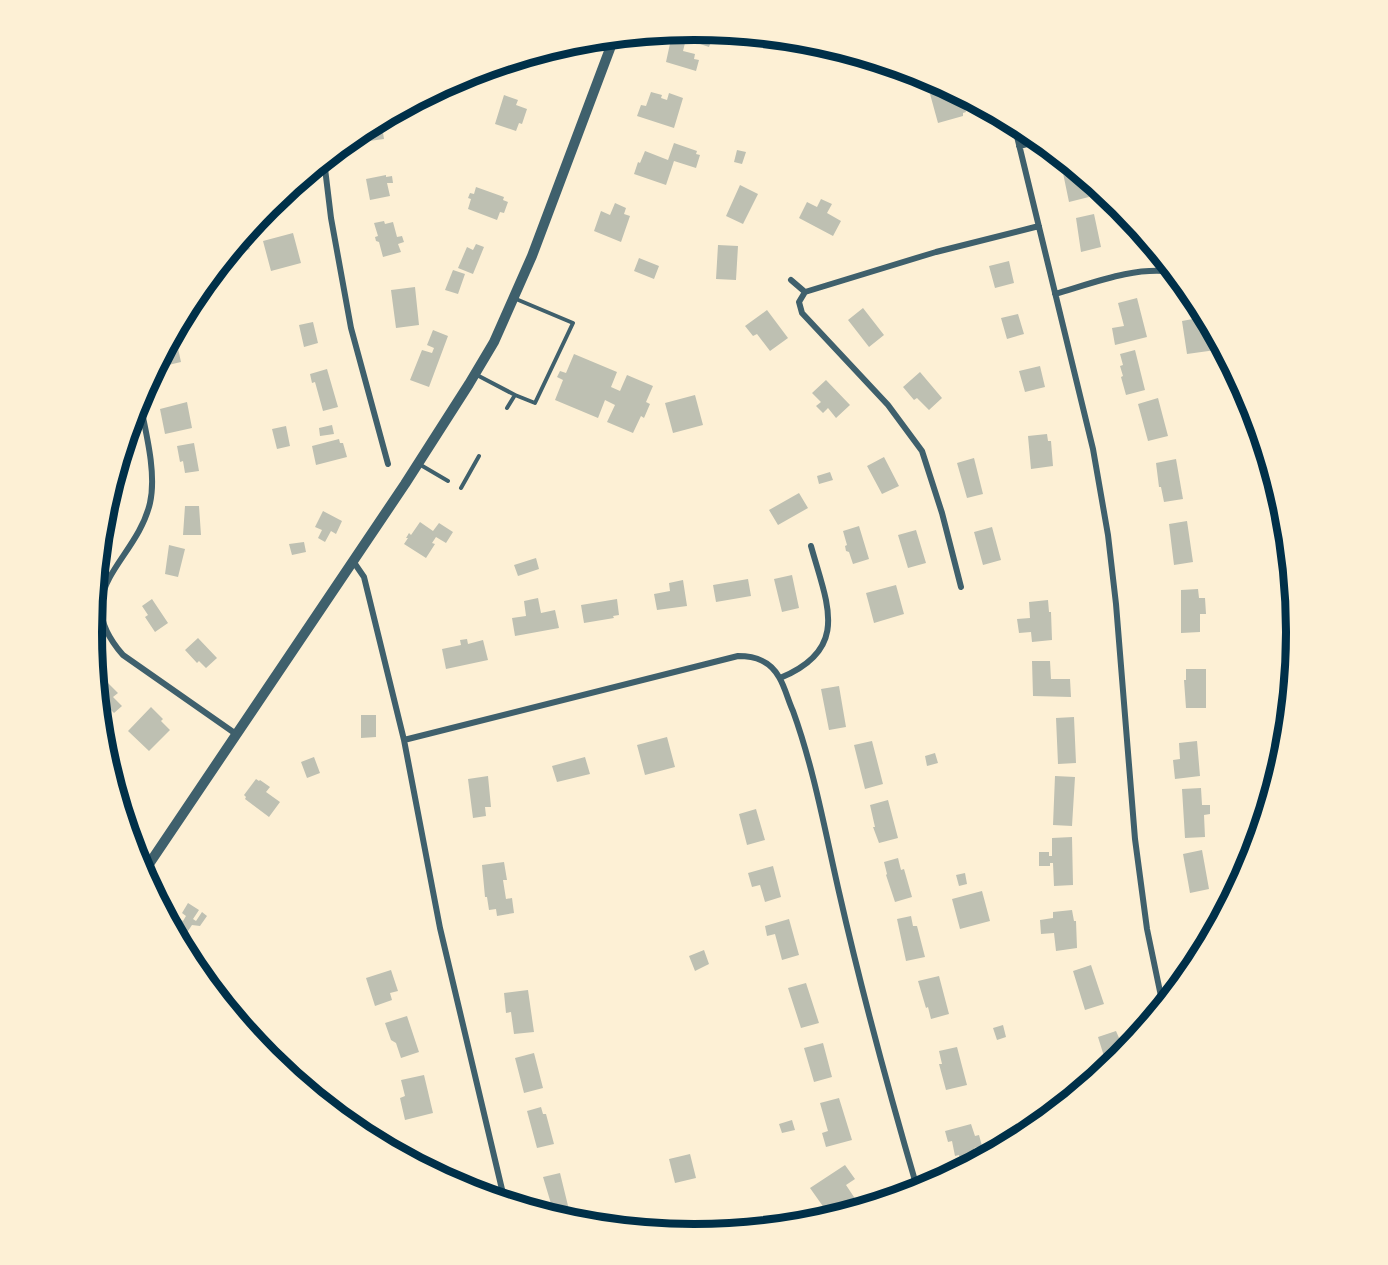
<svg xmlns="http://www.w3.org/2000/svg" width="1388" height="1265" font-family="Mulish,sans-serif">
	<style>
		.building { fill: #bec0b2 }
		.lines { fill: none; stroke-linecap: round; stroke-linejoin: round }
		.service { stroke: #3f606c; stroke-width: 4 }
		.minor { stroke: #3f606c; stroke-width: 6 }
		.tertiary { stroke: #3f606c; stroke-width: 10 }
		.rim { fill: none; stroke: #003049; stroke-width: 8 }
	</style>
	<rect width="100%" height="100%" fill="#fdf0d5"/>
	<path class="building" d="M 700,35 L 712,39 L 709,47 L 697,43 Z
		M 671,39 L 685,43 L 683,51 L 695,54 L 694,59 L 699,60 L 696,71 L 666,62 Z
		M 949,89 L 957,93 L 959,101 L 962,100 L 966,112 L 963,113 L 963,116 L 938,123 L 930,94 Z
		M 651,92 L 662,95 L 661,98 L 667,100 L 669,93 L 683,98 L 674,128 L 637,116 L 641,105 L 646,106 Z
		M 504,95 L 518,100 L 516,105 L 527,109 L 522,124 L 519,123 L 516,131 L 495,124 Z
		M 381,120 L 384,139 L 369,141 L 367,127 Z
		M 674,143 L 697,151 L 696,154 L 700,155 L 696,168 L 674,161 L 666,185 L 634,174 L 638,162 L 640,163 L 645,151 L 668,160 Z
		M 737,150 L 746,152 L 742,164 L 734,162 Z
		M 1077,171 L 1089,181 L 1086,182 L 1089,197 L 1069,202 L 1063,173 Z
		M 386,175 L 386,177 L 392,176 L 393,183 L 387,183 L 390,196 L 370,200 L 366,179 Z
		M 740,185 L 758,194 L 743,224 L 726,216 Z
		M 476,187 L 504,197 L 503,200 L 508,202 L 504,213 L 500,212 L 497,220 L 468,209 L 471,199 L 468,198 L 470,193 L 474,194 Z
		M 821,199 L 832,204 L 827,213 L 841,221 L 833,236 L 799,218 L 807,202 L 817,207 Z
		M 615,203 L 626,208 L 624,214 L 630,216 L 621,242 L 594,231 L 601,211 L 610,215 Z
		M 1094,214 L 1101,247 L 1081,252 L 1076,218 Z
		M 384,221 L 385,224 L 393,222 L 397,237 L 402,236 L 404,242 L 398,244 L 401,252 L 383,257 L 379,242 L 376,241 L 375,237 L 378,236 L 374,223 Z
		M 293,233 L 301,263 L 271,271 L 263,241 Z
		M 245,236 L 250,249 L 235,255 L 233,249 Z
		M 476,244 L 484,247 L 473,274 L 458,268 L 467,247 L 473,250 Z
		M 718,245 L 738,246 L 736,280 L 716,279 Z
		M 639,258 L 659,266 L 654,279 L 634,271 Z
		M 1009,261 L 1014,283 L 995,288 L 989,266 Z
		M 453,270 L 465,274 L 458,294 L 445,290 Z
		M 415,287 L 419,325 L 396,328 L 391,290 Z
		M 1137,298 L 1147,337 L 1115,345 L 1112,328 L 1124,326 L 1118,303 Z
		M 863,308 L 884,335 L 869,347 L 848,320 Z
		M 767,310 L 788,338 L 770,351 L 757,334 L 753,336 L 745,326 Z
		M 1018,314 L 1024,334 L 1007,339 L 1001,318 Z
		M 1198,318 L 1200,332 L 1212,330 L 1223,349 L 1187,354 L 1182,321 Z
		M 313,322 L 318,343 L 304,347 L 299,325 Z
		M 433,330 L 448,336 L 429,387 L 410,380 L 422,350 L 432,353 L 434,348 L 427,345 Z
		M 173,335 L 175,335 L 181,362 L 164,366 L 162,356 Z
		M 1135,350 L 1145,390 L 1126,395 L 1121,377 L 1123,376 L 1120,366 L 1123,365 L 1120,354 Z
		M 574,354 L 617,372 L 611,387 L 620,391 L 627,375 L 653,386 L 646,402 L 650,404 L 644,418 L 641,416 L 633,433 L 607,422 L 615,405 L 605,400 L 598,418 L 555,400 L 563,380 L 557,377 L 560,371 L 566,373 Z
		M 1040,366 L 1045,387 L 1025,392 L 1019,371 Z
		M 327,369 L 338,407 L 323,411 L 315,382 L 312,383 L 310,374 Z
		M 920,372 L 942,398 L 929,410 L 917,398 L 914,400 L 903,387 Z
		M 826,380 L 850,405 L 836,418 L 828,408 L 823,413 L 816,406 L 821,402 L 812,393 Z
		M 695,395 L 703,425 L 673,433 L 665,403 Z
		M 1158,398 L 1168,436 L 1148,441 L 1138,404 Z
		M 187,402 L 192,428 L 165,434 L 160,409 Z
		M 332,425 L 334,434 L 320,436 L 319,428 Z
		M 286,426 L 290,446 L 277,449 L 272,429 Z
		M 1047,434 L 1048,441 L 1051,441 L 1053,466 L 1031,469 L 1028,436 Z
		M 339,439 L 340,443 L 343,443 L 347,457 L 316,465 L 312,446 Z
		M 194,443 L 199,471 L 185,473 L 183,461 L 180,462 L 177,446 Z
		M 884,457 L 899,486 L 882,494 L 867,466 Z
		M 974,458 L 983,494 L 967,498 L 957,463 Z
		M 1176,459 L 1183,499 L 1164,502 L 1161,487 L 1159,487 L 1156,463 Z
		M 830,472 L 833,480 L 819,484 L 817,476 Z
		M 799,493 L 808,508 L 778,525 L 769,510 Z
		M 185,506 L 199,506 L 201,535 L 183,535 Z
		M 323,511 L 342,521 L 336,534 L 331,531 L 325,542 L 318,538 L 322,530 L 315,527 Z
		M 1187,521 L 1193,562 L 1174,565 L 1169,524 Z
		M 420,522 L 433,531 L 439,523 L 453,532 L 446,543 L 436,537 L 432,543 L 435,544 L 426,558 L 404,544 L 408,538 L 406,538 L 409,533 L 411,535 Z
		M 859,526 L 869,559 L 853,564 L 849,552 L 846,551 L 845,546 L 847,545 L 843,531 Z
		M 992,527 L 1001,560 L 983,565 L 974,532 Z
		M 916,530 L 926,563 L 908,568 L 898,535 Z
		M 304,542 L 306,552 L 292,555 L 289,544 Z
		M 169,545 L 185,549 L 178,577 L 165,574 Z
		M 536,558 L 539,569 L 518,576 L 514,565 Z
		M 792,575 L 799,608 L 782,612 L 774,579 Z
		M 748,579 L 751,596 L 716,602 L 713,585 Z
		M 683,580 L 687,606 L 657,610 L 654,594 L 670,591 L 669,583 Z
		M 896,585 L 904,614 L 874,623 L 866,593 Z
		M 1198,589 L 1199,598 L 1205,598 L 1206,614 L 1200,614 L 1200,632 L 1181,633 L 1181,590 Z
		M 538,598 L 541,613 L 555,610 L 559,628 L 515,636 L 512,618 L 526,616 L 524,601 Z
		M 152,599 L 168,623 L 155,632 L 145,617 L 148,615 L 142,606 Z
		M 617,599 L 619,615 L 613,616 L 614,618 L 584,623 L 581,605 Z
		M 1048,600 L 1049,612 L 1051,612 L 1052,640 L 1032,642 L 1031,632 L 1019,633 L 1017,619 L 1030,618 L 1029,602 Z
		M 198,638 L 217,658 L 206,668 L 199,661 L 197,663 L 185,650 Z
		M 467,639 L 468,644 L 483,640 L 488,660 L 446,669 L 442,649 L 461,645 L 460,640 Z
		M 1032,661 L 1050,661 L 1051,679 L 1070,679 L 1071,697 L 1033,696 Z
		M 1186,669 L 1206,669 L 1206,708 L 1186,708 L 1184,680 L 1186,680 Z
		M 106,681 L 118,693 L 113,697 L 122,706 L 114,713 L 98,697 L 97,689 Z
		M 839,686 L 846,727 L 829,730 L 821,689 Z
		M 151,707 L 163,719 L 161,721 L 170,730 L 149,751 L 128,731 Z
		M 361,715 L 376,715 L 376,737 L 361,738 Z
		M 1074,717 L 1076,763 L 1058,764 L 1056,718 Z
		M 667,737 L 675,767 L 645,775 L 637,745 Z
		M 872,741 L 883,784 L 865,789 L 854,745 Z
		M 1197,741 L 1200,776 L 1175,779 L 1173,760 L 1180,759 L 1179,743 Z
		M 935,753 L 938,763 L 927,766 L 925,756 Z
		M 314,757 L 320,773 L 307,778 L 301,762 Z
		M 585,757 L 590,774 L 557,782 L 552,766 Z
		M 488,776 L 491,807 L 485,807 L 486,816 L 473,818 L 468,779 Z
		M 1055,776 L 1075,777 L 1072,826 L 1053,825 Z
		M 256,779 L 259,781 L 260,780 L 270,787 L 266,792 L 280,802 L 269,817 L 245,799 L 246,797 L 244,795 Z
		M 1201,788 L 1202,805 L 1210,805 L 1210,814 L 1204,815 L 1205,837 L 1185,838 L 1182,789 Z
		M 888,800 L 898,838 L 879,843 L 873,827 L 875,827 L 870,805 Z
		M 756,809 L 765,840 L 747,845 L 739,814 Z
		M 1072,837 L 1073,885 L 1054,886 L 1053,863 L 1050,863 L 1050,866 L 1039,866 L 1039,852 L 1049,852 L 1049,856 L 1052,856 L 1052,838 Z
		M 1202,850 L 1209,889 L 1190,893 L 1183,854 Z
		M 898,858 L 901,870 L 904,869 L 912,897 L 895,902 L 886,875 L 887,874 L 884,862 Z
		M 504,862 L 507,880 L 503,880 L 506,899 L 512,898 L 514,913 L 497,916 L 496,909 L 489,910 L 487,897 L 485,897 L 482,865 Z
		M 773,866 L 781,897 L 765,902 L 760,885 L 752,887 L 748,873 Z
		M 965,873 L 967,884 L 959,886 L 956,875 Z
		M 982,891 L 990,921 L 960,929 L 952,899 Z
		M 188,903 L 199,910 L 193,919 L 196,921 L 202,912 L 207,916 L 200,926 L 192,925 L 180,943 L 168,921 L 173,914 L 183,921 L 186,916 L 182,913 Z
		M 1072,910 L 1074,921 L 1076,921 L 1077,948 L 1056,951 L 1054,933 L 1041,934 L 1040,920 L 1053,918 L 1053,912 Z
		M 911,916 L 913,926 L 917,926 L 925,957 L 906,961 L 897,919 Z
		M 789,919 L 799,955 L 782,960 L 775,934 L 767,936 L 765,926 Z
		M 704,950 L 709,964 L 695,971 L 689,956 Z
		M 1091,965 L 1104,1004 L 1085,1010 L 1073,971 Z
		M 391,970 L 398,991 L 390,993 L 392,1000 L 375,1006 L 366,978 Z
		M 939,976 L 949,1014 L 931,1019 L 928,1007 L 926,1008 L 918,981 Z
		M 806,983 L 819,1023 L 801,1028 L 788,988 Z
		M 528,990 L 534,1032 L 514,1034 L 511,1012 L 506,1013 L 504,993 Z
		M 407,1016 L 419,1052 L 401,1058 L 396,1043 L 391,1040 L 385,1023 Z
		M 1003,1025 L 1006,1037 L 997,1040 L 993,1028 Z
		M 1116,1031 L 1125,1052 L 1108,1069 L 1098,1037 Z
		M 823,1043 L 832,1077 L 814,1082 L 804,1048 Z
		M 957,1047 L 967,1085 L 946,1090 L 939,1064 L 942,1064 L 939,1051 Z
		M 534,1053 L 543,1088 L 524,1093 L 515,1058 Z
		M 424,1075 L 433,1113 L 405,1120 L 400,1098 L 405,1096 L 401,1080 Z
		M 839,1098 L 852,1140 L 826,1147 L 822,1133 L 828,1131 L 820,1103 Z
		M 541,1107 L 543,1114 L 546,1114 L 554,1144 L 537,1148 L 527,1111 Z
		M 792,1120 L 795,1130 L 782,1133 L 779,1124 Z
		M 971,1124 L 975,1136 L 979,1135 L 982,1146 L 974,1148 L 978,1161 L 962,1167 L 959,1155 L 955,1156 L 952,1141 L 948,1142 L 945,1131 Z
		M 403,1144 L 406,1158 L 386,1148 Z
		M 690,1154 L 696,1178 L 675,1183 L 669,1159 Z
		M 845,1165 L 855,1179 L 846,1185 L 856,1200 L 842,1211 L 838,1204 L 827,1212 L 810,1188 Z
		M 560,1173 L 571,1218 L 564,1220 L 555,1217 L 543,1177 Z"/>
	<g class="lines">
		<path class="service" d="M 475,374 L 515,395 L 535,403 L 573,323 L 516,299
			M 507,408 L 515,395
			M 419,464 L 448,481
			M 461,488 L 479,456"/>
		<path class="minor" d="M 1014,124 L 1093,449 L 1108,535 L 1116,604 L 1135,839 L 1147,929 L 1163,1006
			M 1019,146 L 1040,141
			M 324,160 L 331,218 L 351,328 L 388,464
			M 791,280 L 805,292
			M 1055,294 C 1093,283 1134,266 1174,272
			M 139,398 C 145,429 157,472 150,503 C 136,563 66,590 123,655 L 236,734
			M 353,561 L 364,577 L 404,740 L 440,928 L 505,1202
			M 961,587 L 942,513 L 922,451 L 888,405 L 802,313 L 799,302 L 805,292 L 936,252 L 1039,226
			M 780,678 C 851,649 827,604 811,546
			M 404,740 L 738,656 C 756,656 770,661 779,677 C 785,687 788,700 793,711 C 814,769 825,831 839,892 C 862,993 889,1092 918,1191"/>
		<path class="tertiary" d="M 143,873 L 405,484 L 469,384 L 494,342 L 532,256 L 614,38"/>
	</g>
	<path d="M0 0H1388V1265H0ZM102 632a592 592 0 1 1 1184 0a592 592 0 1 1-1184 0Z" fill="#fdf0d5" fill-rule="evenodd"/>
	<path class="rim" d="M102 632a592 592 0 1 1 1184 0a592 592 0 1 1-1184 0Z"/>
</svg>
